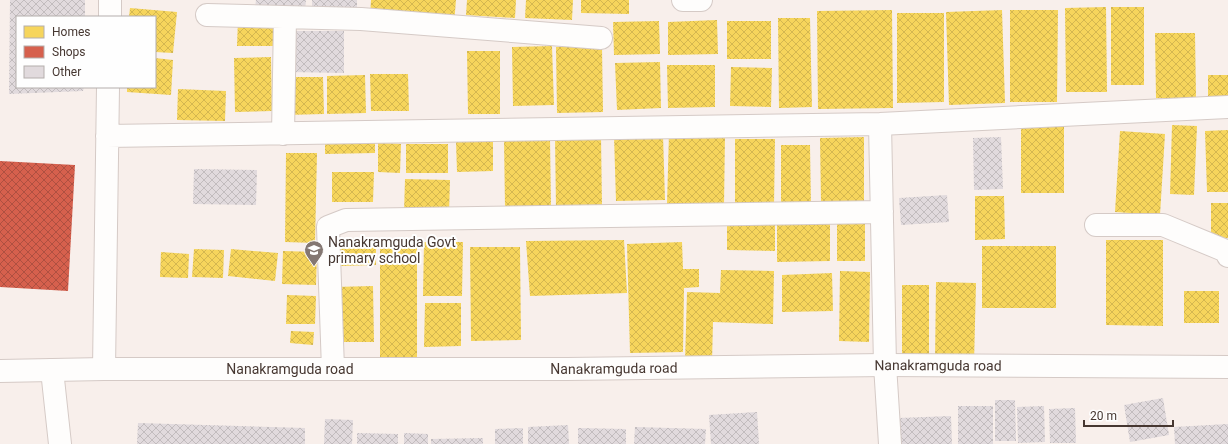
<svg xmlns="http://www.w3.org/2000/svg" width="1228" height="444" font-family="Roboto,sans-serif">
	<style>
		.homes { fill: url(#homes-cross-hatch) }
		.shops { fill: url(#shops-cross-hatch) }
		.building { fill: url(#building-cross-hatch) }
		.lines { fill: none; stroke-linecap: round; stroke-linejoin: round }
		.minor-casing { stroke: #d5cac6; stroke-width: 24 }
		.secondary-casing { stroke: #d5cac6; stroke-width: 24 }
		.minor { stroke: #fefdfc; stroke-width: 22 }
		.secondary { stroke: #fefdfc; stroke-width: 22 }
		.labels { text-anchor: middle; dominant-baseline: central; stroke-width: 4; stroke-linejoin: round; paint-order: stroke }
		.poi-label { font-size: 14px; fill: #463731; stroke: #fefefe; text-anchor: start }
		.street-label { font-size: 14px; fill: #463731; stroke: #fefefe }
	</style>
	<defs>
		<pattern id="homes-cross-hatch" width="8" height="8" patternUnits="userSpaceOnUse"><rect width="8" height="8" fill="#f6d55c"/><path d="M0 0l8 8M0 8l8-8" fill="none" stroke="#d4b750"/></pattern>
		<pattern id="shops-cross-hatch" width="8" height="8" patternUnits="userSpaceOnUse"><rect width="8" height="8" fill="#d6604d"/><path d="M0 0l8 8M0 8l8-8" fill="none" stroke="#af5041"/></pattern>
		<pattern id="building-cross-hatch" width="8" height="8" patternUnits="userSpaceOnUse"><rect width="8" height="8" fill="#e1dadd"/><path d="M0 0l8 8M0 8l8-8" fill="none" stroke="#c2bcbe"/></pattern>
	</defs>
	<rect width="100%" height="100%" fill="#f8efeb"/>
	<path class="homes" d="M 371,0 L 456,0 L 454,24 L 370,17 Z
		M 467,0 L 516,0 L 515,18 L 466,15 Z
		M 526,0 L 573,0 L 572,20 L 525,18 Z
		M 581,0 L 629,0 L 629,14 L 581,13 Z
		M 1106,7 L 1107,92 L 1066,92 L 1065,8 Z
		M 1111,7 L 1144,7 L 1144,85 L 1111,85 Z
		M 130,8 L 177,12 L 173,53 L 155,52 L 155,17 L 129,17 Z
		M 892,10 L 893,108 L 818,109 L 817,11 Z
		M 1002,10 L 1005,103 L 949,105 L 946,12 Z
		M 1010,10 L 1058,10 L 1057,102 L 1010,102 Z
		M 897,13 L 944,13 L 944,102 L 897,103 Z
		M 778,18 L 810,18 L 812,107 L 779,108 Z
		M 238,19 L 274,20 L 273,46 L 237,46 Z
		M 717,20 L 718,54 L 668,55 L 668,22 Z
		M 659,21 L 660,54 L 614,55 L 613,22 Z
		M 727,21 L 771,21 L 771,59 L 727,59 Z
		M 1155,33 L 1195,33 L 1196,98 L 1156,98 Z
		M 552,46 L 554,105 L 513,106 L 512,47 Z
		M 556,47 L 602,47 L 603,112 L 557,113 Z
		M 467,51 L 500,51 L 500,114 L 468,114 Z
		M 271,57 L 272,111 L 235,112 L 234,58 Z
		M 155,58 L 173,60 L 171,95 L 127,92 L 127,87 L 155,87 Z
		M 660,62 L 661,108 L 617,110 L 615,63 Z
		M 667,65 L 715,65 L 715,107 L 668,108 Z
		M 731,67 L 772,68 L 771,107 L 730,106 Z
		M 370,74 L 408,74 L 409,111 L 371,111 Z
		M 365,75 L 366,113 L 327,114 L 327,76 Z
		M 1208,75 L 1228,75 L 1228,99 L 1208,99 Z
		M 285,77 L 323,77 L 324,114 L 286,115 Z
		M 178,89 L 226,91 L 225,121 L 177,120 Z
		M 1064,123 L 1064,193 L 1021,193 L 1021,124 Z
		M 1172,125 L 1197,126 L 1194,195 L 1170,194 Z
		M 1228,130 L 1228,192 L 1207,192 L 1205,131 Z
		M 1120,131 L 1165,134 L 1160,215 L 1115,212 Z
		M 669,133 L 725,134 L 724,206 L 667,204 Z
		M 663,135 L 665,200 L 616,201 L 614,136 Z
		M 375,137 L 375,153 L 325,154 L 325,138 Z
		M 555,137 L 601,137 L 602,207 L 556,208 Z
		M 864,137 L 864,203 L 821,203 L 820,138 Z
		M 504,138 L 550,138 L 551,208 L 505,208 Z
		M 735,139 L 775,139 L 774,206 L 735,206 Z
		M 493,140 L 493,171 L 457,172 L 456,141 Z
		M 378,143 L 401,144 L 400,173 L 378,172 Z
		M 406,144 L 448,144 L 448,173 L 406,173 Z
		M 781,145 L 810,145 L 811,209 L 781,209 Z
		M 286,153 L 317,153 L 315,243 L 285,242 Z
		M 332,172 L 374,172 L 373,202 L 332,202 Z
		M 405,179 L 450,180 L 449,214 L 404,213 Z
		M 975,196 L 1004,196 L 1005,239 L 975,240 Z
		M 1211,203 L 1228,203 L 1228,238 L 1211,238 Z
		M 837,216 L 865,216 L 865,261 L 837,261 Z
		M 830,217 L 830,261 L 777,262 L 777,218 Z
		M 727,224 L 775,224 L 775,251 L 727,250 Z
		M 376,238 L 376,265 L 339,266 L 339,239 Z
		M 624,240 L 627,293 L 530,296 L 526,241 Z
		M 1106,240 L 1163,240 L 1163,326 L 1106,325 Z
		M 380,241 L 417,241 L 417,360 L 380,360 Z
		M 424,242 L 463,242 L 462,296 L 423,296 Z
		M 682,242 L 683,269 L 699,269 L 699,287 L 684,288 L 683,352 L 630,353 L 627,244 Z
		M 982,246 L 1056,246 L 1056,308 L 982,308 Z
		M 470,247 L 520,247 L 521,340 L 471,341 Z
		M 194,249 L 224,250 L 223,278 L 192,277 Z
		M 231,249 L 278,253 L 275,281 L 228,276 Z
		M 283,251 L 317,252 L 316,285 L 282,284 Z
		M 161,252 L 189,254 L 188,278 L 160,277 Z
		M 721,270 L 774,271 L 773,324 L 713,322 L 712,362 L 685,362 L 687,292 L 720,293 Z
		M 840,271 L 870,272 L 869,342 L 839,341 Z
		M 832,273 L 833,311 L 782,312 L 782,275 Z
		M 936,282 L 976,283 L 974,363 L 935,362 Z
		M 902,285 L 929,285 L 929,358 L 902,358 Z
		M 373,286 L 374,342 L 334,342 L 334,287 Z
		M 1184,291 L 1219,291 L 1219,323 L 1184,323 Z
		M 287,295 L 316,296 L 315,324 L 286,324 Z
		M 425,303 L 461,303 L 461,346 L 424,347 Z
		M 291,331 L 314,332 L 313,345 L 290,343 Z"/>
	<path class="shops" d="M 0,161 L 75,165 L 68,291 L 0,287 Z"/>
	<path class="building" d="M 10,0 L 85,0 L 85,17 L 17,17 L 17,87 L 84,87 L 83,91 L 9,94 Z
		M 256,0 L 306,0 L 305,11 L 255,7 Z
		M 312,0 L 357,0 L 357,12 L 312,11 Z
		M 289,31 L 344,31 L 344,73 L 289,72 Z
		M 1001,137 L 1003,189 L 974,190 L 973,138 Z
		M 194,169 L 257,170 L 256,205 L 193,204 Z
		M 947,195 L 949,222 L 901,225 L 899,198 Z
		M 1163,398 L 1169,435 L 1130,442 L 1124,405 Z
		M 995,400 L 1015,400 L 1016,441 L 995,441 Z
		M 958,406 L 993,406 L 993,444 L 958,444 Z
		M 1044,406 L 1045,442 L 1018,443 L 1017,407 Z
		M 1075,408 L 1076,443 L 1050,443 L 1049,409 Z
		M 757,412 L 759,444 L 711,444 L 709,415 Z
		M 951,416 L 952,444 L 900,444 L 899,418 Z
		M 325,419 L 353,420 L 352,444 L 324,444 Z
		M 138,423 L 305,428 L 305,444 L 137,444 Z
		M 1228,424 L 1228,444 L 1175,444 L 1174,427 Z
		M 568,425 L 569,444 L 528,444 L 528,427 Z
		M 635,427 L 706,429 L 705,444 L 634,444 Z
		M 523,428 L 523,444 L 495,444 L 495,429 Z
		M 578,428 L 626,429 L 626,444 L 578,444 Z
		M 357,433 L 398,434 L 398,444 L 357,444 Z
		M 404,433 L 428,434 L 428,444 L 404,444 Z
		M 483,438 L 483,444 L 431,444 L 431,439 Z"/>
	<g class="lines">
		<g class="minor-casing">
			<path id="minor" d="M 683,0 L 701,0
				M 207,15 L 361,19 L 601,38
				M 110,17 L 110,0
				M 880,124 L 885,365 L 890,444
				M 283,134 L 285,18
				M 107,136 L 880,124 L 1228,107
				M 1096,225 L 1163,225 L 1226,251 L 1228,256
				M 104,369 L 108,87
				M 333,369 L 328,227 L 346,220 L 882,212
				M 52,370 L 60,444"/>
		</g>
		<g class="secondary-casing">
			<g id="secondary">
				<path id="s1" d="M 0,371 L 104,369 L 567,369 L 885,365 L 1228,367"/>
			</g>
		</g>
		<use href="#minor" class="minor"/>
		<use href="#secondary" class="secondary"/>
	</g>
	<defs>
		<g id="school-pin" transform="scale(1)"><path d="M0 17L-7.5 6A9.5 9.5 0 1 1 7.5 6Z" fill="#847772" stroke="#fefefe"/><path d="M0-5L7-2L0 1L-7-2ZM-4 1L0 2.5L4 1V4Q0 6-4 4Z" fill="#fff"/></g>
	</defs>
	<g fill-rule="evenodd">
		<use href="#school-pin" x="314" y="250"/>
	</g>
	<g class="labels">
		<g class="poi-label">
			<text x="328" y="242">Nanakramguda Govt<tspan x="328" dy="16">primary school</tspan></text>
		</g>
		<g class="street-label">
			<text stroke="none"><textPath href="#s1" startOffset="938">Nanakramguda road</textPath></text>
			<text stroke="none"><textPath href="#s1" startOffset="614">Nanakramguda road</textPath></text>
			<text stroke="none"><textPath href="#s1" startOffset="290">Nanakramguda road</textPath></text>
		</g>
	</g>
	<rect x="16" y="16" width="140" height="72" fill="#fefefe" stroke="#b4aeac"/>
	<rect x="24" y="26" width="20" height="12" fill="#f6d55c" stroke="#b4aeac"/>
	<text x="52" y="36" font-size="12" fill="#463731">Homes</text>
	<rect x="24" y="46" width="20" height="12" fill="#d6604d" stroke="#b4aeac"/>
	<text x="52" y="56" font-size="12" fill="#463731">Shops</text>
	<rect x="24" y="66" width="20" height="12" fill="#e1dadd" stroke="#b4aeac"/>
	<text x="52" y="76" font-size="12" fill="#463731">Other</text>
	<path d="M1084 420v6h89v-6" fill="none" stroke="#463731" stroke-width="2"/>
	<text x="1090" y="420" font-size="12" fill="#463731" stroke="#fefefe" stroke-width="3" paint-order="stroke">20 m</text>
</svg>
